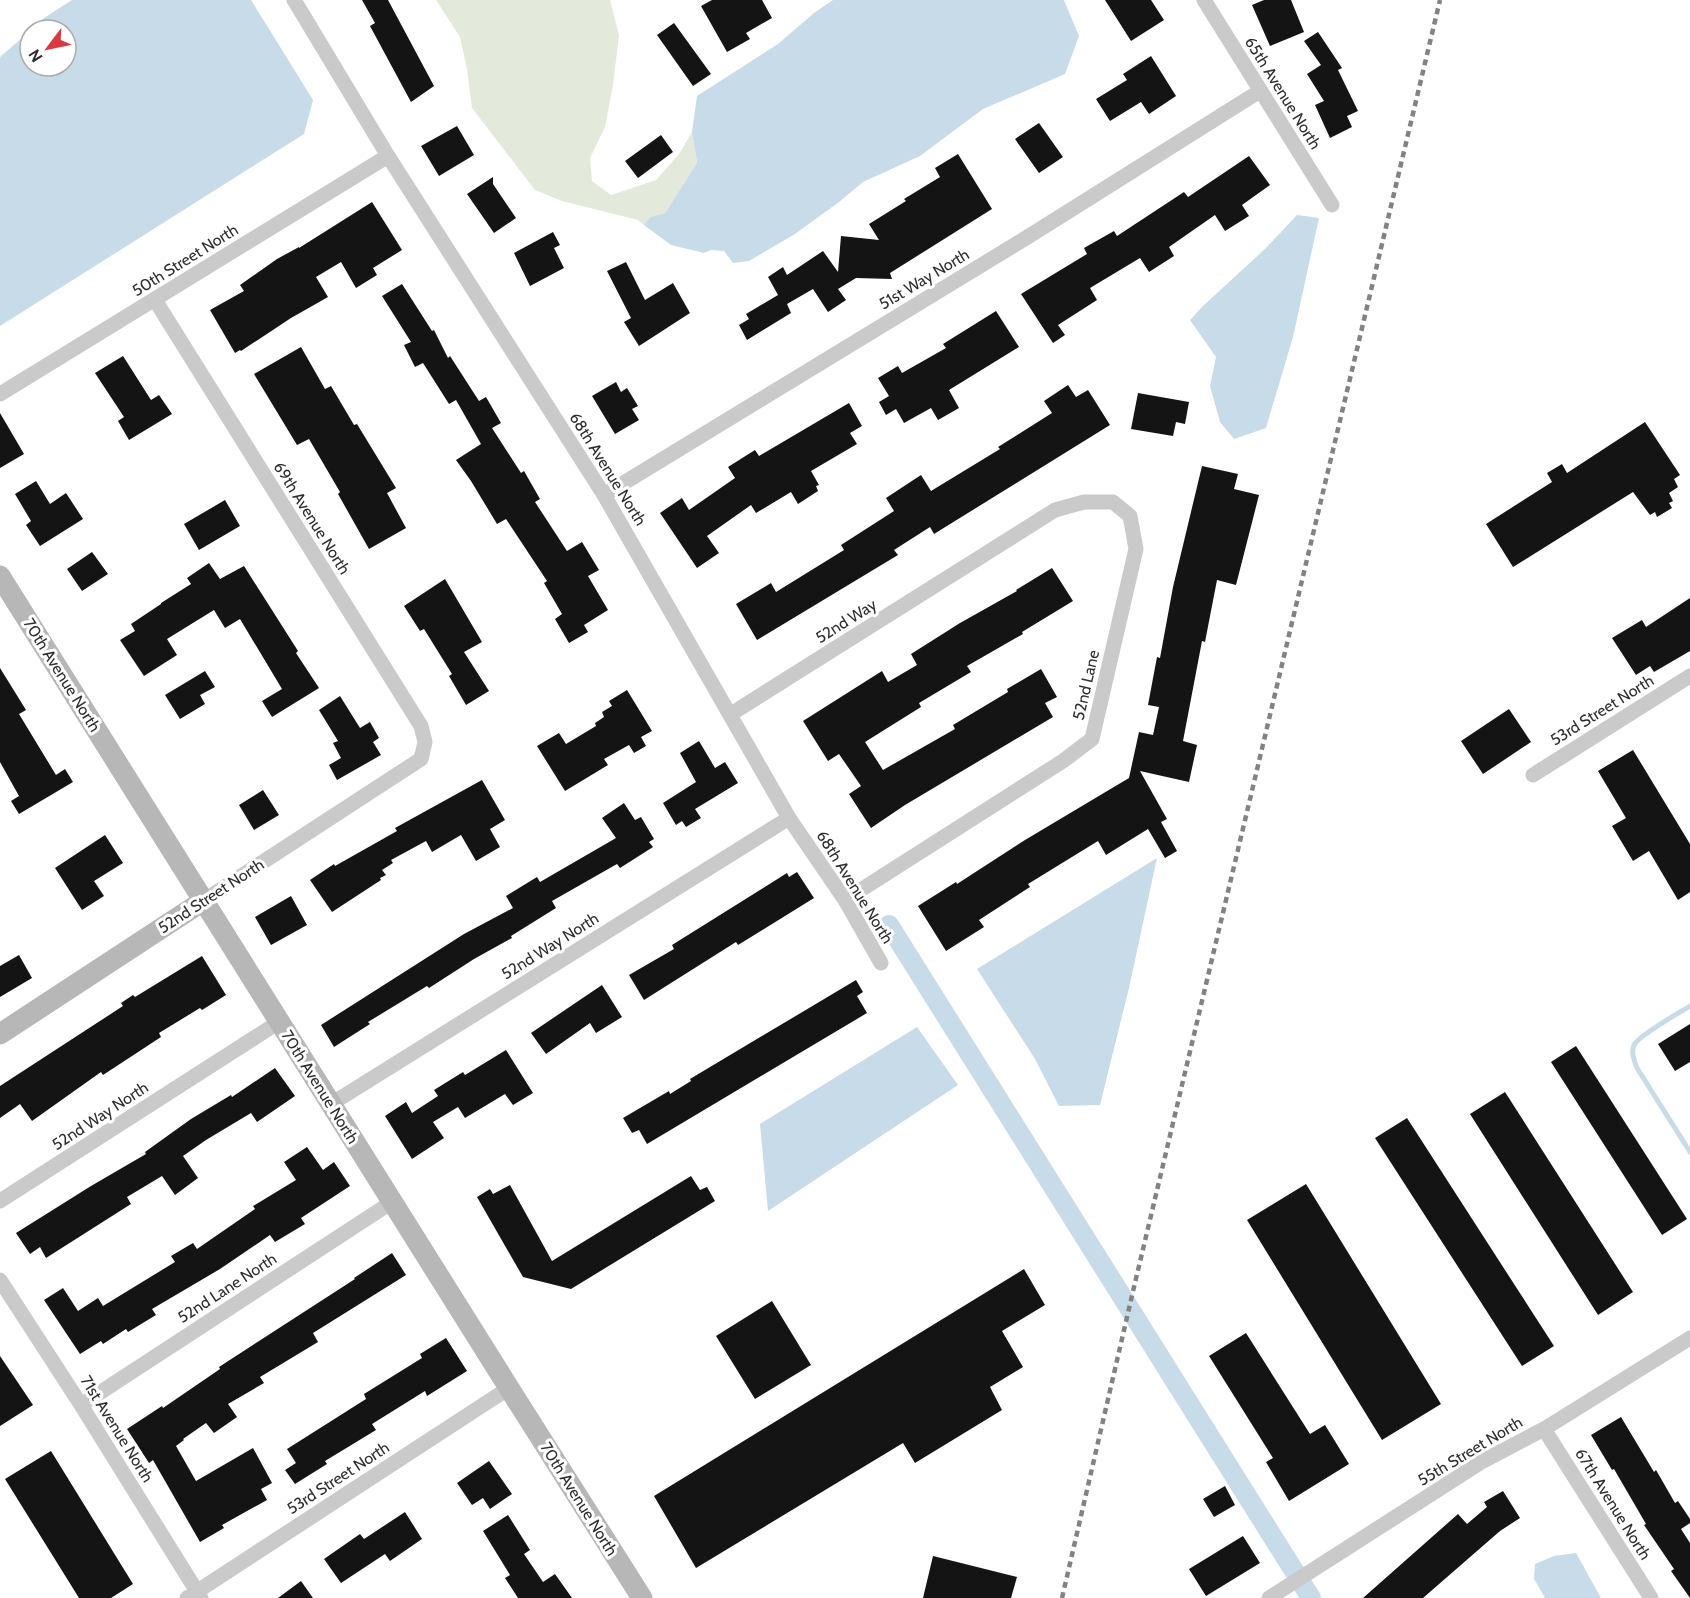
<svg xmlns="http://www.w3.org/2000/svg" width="1690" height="1598" font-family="Cabin,sans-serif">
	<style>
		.green { fill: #e3eadb }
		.water { fill: #c8dbe9 }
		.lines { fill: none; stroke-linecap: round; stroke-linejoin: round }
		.stream { stroke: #c8dbe9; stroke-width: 5 }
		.canal { stroke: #c8dbe9; stroke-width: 20 }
		.building { fill: #141414 }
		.street { stroke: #cacaca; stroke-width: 15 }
		.secondary { stroke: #b7b7b7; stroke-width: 21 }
		.rail { stroke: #828282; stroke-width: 4.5; stroke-dasharray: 6 4.5; stroke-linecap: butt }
		.labels { text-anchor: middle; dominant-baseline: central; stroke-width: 6; stroke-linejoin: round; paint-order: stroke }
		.street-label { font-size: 16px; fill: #2d2d2d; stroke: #fff }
	</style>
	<rect width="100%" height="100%" fill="#fff"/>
	<path class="green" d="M 436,0 L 610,0 L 619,35 L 613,85 L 605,127 L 590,158 L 592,181 L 611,195 L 656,180 L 679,154 L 692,132 L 697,163 L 665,213 L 650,217 L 644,225 L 638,220 L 562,201 L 535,190 L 472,108 L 467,69 L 460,37 Z"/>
	<path class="water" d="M 72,0 L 251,0 L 313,100 L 304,134 L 0,326 L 0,57 L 30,31 L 30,66 L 66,66 L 66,30 L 31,30 L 44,18 Z
		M 833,0 L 1064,0 L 1079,36 L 1065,74 L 983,109 L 920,156 L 863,182 L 839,202 L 795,234 L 749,261 L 733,263 L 724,251 L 711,250 L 704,253 L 671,245 L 644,225 L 650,217 L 665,213 L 697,163 L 692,132 L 697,96 L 778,44 L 814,13 Z
		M 1297,215 L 1319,218 L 1293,337 L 1266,428 L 1234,439 L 1220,422 L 1210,386 L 1216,357 L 1190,320 L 1203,306 L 1266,248 Z
		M 1157,858 L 1129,988 L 1100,1105 L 1059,1106 L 1035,1059 L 977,969 Z
		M 917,1027 L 958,1085 L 768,1211 L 760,1124 Z
		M 1576,1553 L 1601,1598 L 1545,1598 L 1534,1579 L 1535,1564 L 1554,1556 Z"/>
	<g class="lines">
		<path class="stream" d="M 1690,1006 C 1679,1013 1639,1035 1634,1045 C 1631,1053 1634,1060 1637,1068 L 1690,1152"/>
		<path class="canal" d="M 889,925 L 1311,1598"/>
	</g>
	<path class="building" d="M 362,0 L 388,0 L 434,86 L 411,102 L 370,26 L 375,23 Z
		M 712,0 L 762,0 L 772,18 L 746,33 L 750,39 L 727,52 L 701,6 Z
		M 1105,0 L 1151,0 L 1164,20 L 1131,41 Z
		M 1264,0 L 1291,0 L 1304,32 L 1270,46 L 1252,5 Z
		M 674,23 L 711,74 L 693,86 L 657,35 Z
		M 1318,32 L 1342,68 L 1338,70 L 1358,111 L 1347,116 L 1352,127 L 1330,138 L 1315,105 L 1324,101 L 1307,74 L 1321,65 L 1304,41 Z
		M 1151,56 L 1176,96 L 1149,114 L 1141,102 L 1110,121 L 1096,99 L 1127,80 L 1123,74 Z
		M 1039,123 L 1063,157 L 1039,173 L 1015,139 Z
		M 457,126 L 474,155 L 439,176 L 421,146 Z
		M 661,135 L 673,152 L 638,178 L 625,161 Z
		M 958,154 L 992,209 L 890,273 L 892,279 L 856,278 L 838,289 L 846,300 L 828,312 L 813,289 L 787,304 L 791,313 L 747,340 L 739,325 L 749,319 L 746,314 L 778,295 L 768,277 L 783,267 L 787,275 L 823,251 L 838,272 L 841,236 L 879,240 L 869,224 L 906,201 L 904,199 L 940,177 L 935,168 Z
		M 1249,156 L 1270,185 L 1242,205 L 1249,216 L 1225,231 L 1215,215 L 1169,247 L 1174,256 L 1149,272 L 1140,258 L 1090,288 L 1097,300 L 1058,325 L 1065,335 L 1053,343 L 1021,294 L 1087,254 L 1084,248 L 1114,231 L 1117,236 L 1184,192 L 1188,197 Z
		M 493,177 L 493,184 L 516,218 L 494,233 L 467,194 Z
		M 372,202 L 402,250 L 373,268 L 377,275 L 356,288 L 341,262 L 316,277 L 328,297 L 291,318 L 241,351 L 240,350 L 235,353 L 210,310 L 244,291 L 240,285 L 277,259 L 299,247 L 299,248 Z
		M 553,232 L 560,245 L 554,248 L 564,268 L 530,286 L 514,253 Z
		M 626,262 L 645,300 L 673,283 L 690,313 L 639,346 L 624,322 L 631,318 L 607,271 Z
		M 402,284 L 432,331 L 434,330 L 448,358 L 450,356 L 479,401 L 486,397 L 501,423 L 492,428 L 521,473 L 524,471 L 540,499 L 535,502 L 567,551 L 582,542 L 599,570 L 588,576 L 608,610 L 584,625 L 588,632 L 569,643 L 555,619 L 562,614 L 544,583 L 547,581 L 506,519 L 497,524 L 471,481 L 456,460 L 481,444 L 456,400 L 449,404 L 423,363 L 415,367 L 404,345 L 411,342 L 382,296 Z
		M 996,311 L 1019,347 L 949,390 L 959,408 L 938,420 L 931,408 L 904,423 L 896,409 L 886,415 L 879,402 L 889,396 L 878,378 L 898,366 L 902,373 L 946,348 L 943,344 Z
		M 301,347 L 325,389 L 331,386 L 354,425 L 357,424 L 396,488 L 387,493 L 406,528 L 369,549 L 338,494 L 340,492 L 309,439 L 297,445 L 254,374 Z
		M 123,356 L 151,400 L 159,395 L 172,414 L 129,440 L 118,421 L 124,417 L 95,373 Z
		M 616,382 L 621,392 L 627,388 L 638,406 L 632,409 L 639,420 L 615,434 L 592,396 Z
		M 1068,385 L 1076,397 L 1088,390 L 1110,425 L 934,534 L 930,527 L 894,550 L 898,555 L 757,640 L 736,604 L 771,583 L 776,592 L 844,550 L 841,545 L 894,511 L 886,498 L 921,475 L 931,491 L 1000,449 L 998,447 L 1052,413 L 1044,401 Z
		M 1138,393 L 1189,402 L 1185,424 L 1176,422 L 1173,436 L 1131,429 Z
		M 849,403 L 862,426 L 850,433 L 857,444 L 811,471 L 819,485 L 816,486 L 818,491 L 798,504 L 791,492 L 756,513 L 751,505 L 707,536 L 719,553 L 697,568 L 660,513 L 682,498 L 689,510 L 735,478 L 728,467 L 755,450 L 759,456 Z
		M 0,413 L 24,454 L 0,468 Z
		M 1645,422 L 1680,475 L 1674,479 L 1678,487 L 1669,493 L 1673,501 L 1669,503 L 1672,508 L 1657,517 L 1655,512 L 1650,515 L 1633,492 L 1513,567 L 1486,524 L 1552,482 L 1547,473 L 1562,464 L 1567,473 Z
		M 1202,466 L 1238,474 L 1234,489 L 1259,495 L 1236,585 L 1217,580 L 1205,642 L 1202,641 L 1183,741 L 1197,745 L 1189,782 L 1140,771 L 1167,819 L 1161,822 L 1177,851 L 1165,858 L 1148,829 L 1106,855 L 1098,841 L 1028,884 L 1030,887 L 979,920 L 984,927 L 946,951 L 918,906 L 956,882 L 957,884 L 1025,840 L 1129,778 L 1139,732 L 1153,735 L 1159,707 L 1148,705 L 1157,657 L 1160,658 L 1173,587 Z
		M 36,481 L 50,504 L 66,493 L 83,519 L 40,546 L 26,525 L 31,521 L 15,494 Z
		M 225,500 L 240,526 L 199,550 L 184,524 Z
		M 92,552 L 108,574 L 82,591 L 67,569 Z
		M 209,563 L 220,579 L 244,566 L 298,651 L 296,653 L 319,688 L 272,717 L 262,701 L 282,689 L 240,619 L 225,628 L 214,610 L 167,639 L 177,655 L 144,676 L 120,640 L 135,631 L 131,624 L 161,604 L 161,603 L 191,584 L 187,578 Z
		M 1052,568 L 1073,601 L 1022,632 L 1023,634 L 967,666 L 971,672 L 919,703 L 921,707 L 865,742 L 883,770 L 955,729 L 953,725 L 1008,692 L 1007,689 L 1041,669 L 1057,697 L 1045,703 L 1053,717 L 905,805 L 871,828 L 849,794 L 861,786 L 839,754 L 828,761 L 803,721 L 882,671 L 888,682 L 917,665 L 911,654 L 960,623 L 1017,591 L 1016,590 Z
		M 445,579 L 482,642 L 464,652 L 489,691 L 466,705 L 449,676 L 452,674 L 424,629 L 420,631 L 404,606 Z
		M 1690,598 L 1690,651 L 1654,672 L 1650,666 L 1636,675 L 1612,638 L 1642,620 L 1646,627 Z
		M 0,668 L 26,710 L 19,714 L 56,775 L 65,769 L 73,782 L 19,814 L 11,801 L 19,796 L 0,762 Z
		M 205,671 L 215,687 L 200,695 L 205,704 L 180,719 L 165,695 Z
		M 627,690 L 652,731 L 641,737 L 646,746 L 634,753 L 629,745 L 604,759 L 608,765 L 565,791 L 537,746 L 559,733 L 566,744 L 596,726 L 595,723 L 604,717 L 602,712 L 612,706 L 609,701 Z
		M 340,696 L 360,728 L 370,722 L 379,738 L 373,742 L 381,755 L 337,780 L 329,765 L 341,758 L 333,743 L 338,741 L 319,710 Z
		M 1509,709 L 1531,742 L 1483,774 L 1461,741 Z
		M 699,741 L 715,768 L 725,762 L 738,783 L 695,809 L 701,818 L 686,827 L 682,821 L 676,825 L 663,803 L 696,782 L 680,753 Z
		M 1633,750 L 1690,844 L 1690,892 L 1678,900 L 1649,851 L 1633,861 L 1612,826 L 1626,818 L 1598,771 Z
		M 482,780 L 505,820 L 490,829 L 500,847 L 476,861 L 461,835 L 432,852 L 426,841 L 391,860 L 393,863 L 382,870 L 386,875 L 380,878 L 381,880 L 332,912 L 310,880 L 334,864 L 335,866 L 397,831 L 395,828 Z
		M 263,790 L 279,815 L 254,830 L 239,805 Z
		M 624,803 L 635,820 L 641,817 L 654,839 L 649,842 L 653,847 L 620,868 L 617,864 L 552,901 L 556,908 L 511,936 L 512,938 L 474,959 L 429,988 L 427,986 L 368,1022 L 370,1024 L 334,1047 L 321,1025 L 464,934 L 513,908 L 506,896 L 537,877 L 540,882 L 616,838 L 602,818 Z
		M 105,835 L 123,863 L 94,881 L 104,896 L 82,910 L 55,868 Z
		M 797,872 L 814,898 L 738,945 L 736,942 L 644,1000 L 629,975 L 674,949 L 672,945 L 787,873 L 789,877 Z
		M 291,896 L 307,925 L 271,945 L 255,917 Z
		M 19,955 L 32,978 L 0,997 L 0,966 Z
		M 202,956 L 226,995 L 202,1010 L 200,1008 L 159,1033 L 161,1037 L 103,1075 L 101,1072 L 32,1121 L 20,1104 L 0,1118 L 0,1086 L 123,1006 L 121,1003 L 133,995 L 135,997 Z
		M 856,980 L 863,992 L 857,996 L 867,1013 L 647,1144 L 639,1130 L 632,1133 L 623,1118 L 669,1091 L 670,1094 L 691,1081 L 690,1079 Z
		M 602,985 L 622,1017 L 596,1033 L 590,1023 L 546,1054 L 531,1033 Z
		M 1690,1024 L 1690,1062 L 1675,1071 L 1658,1044 Z
		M 1576,1046 L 1687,1219 L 1662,1235 L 1551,1062 Z
		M 506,1050 L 533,1093 L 513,1105 L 505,1094 L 465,1118 L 458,1107 L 433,1122 L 444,1138 L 412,1159 L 385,1116 L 406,1102 L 412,1113 L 438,1096 L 434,1090 L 463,1072 L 465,1075 Z
		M 275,1068 L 295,1096 L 257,1122 L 251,1113 L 206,1140 L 183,1156 L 198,1178 L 175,1195 L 162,1176 L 127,1197 L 131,1204 L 46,1258 L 40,1247 L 30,1254 L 16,1233 L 91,1186 L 146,1154 L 145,1152 L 191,1119 L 231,1095 L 232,1097 Z
		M 1505,1092 L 1633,1292 L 1598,1315 L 1470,1114 Z
		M 1407,1118 L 1554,1346 L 1522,1366 L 1375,1138 Z
		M 307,1147 L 323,1170 L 334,1162 L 350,1186 L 301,1218 L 305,1224 L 275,1242 L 270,1235 L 220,1269 L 152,1309 L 156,1315 L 128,1332 L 126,1329 L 103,1344 L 101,1341 L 80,1354 L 44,1300 L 63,1288 L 78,1311 L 98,1298 L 103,1306 L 175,1262 L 171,1256 L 193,1243 L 197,1249 L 255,1209 L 253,1206 L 296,1180 L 284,1162 Z
		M 691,1176 L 700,1190 L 707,1187 L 715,1201 L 571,1289 L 523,1277 L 477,1197 L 490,1189 L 493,1194 L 510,1185 L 552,1261 Z
		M 1306,1184 L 1441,1404 L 1382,1440 L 1247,1220 Z
		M 392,1253 L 406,1275 L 313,1333 L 318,1342 L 260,1377 L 264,1383 L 228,1404 L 237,1417 L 214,1433 L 206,1423 L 183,1439 L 184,1440 L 176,1446 L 196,1481 L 253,1448 L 272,1483 L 261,1489 L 267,1500 L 222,1525 L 224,1528 L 200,1542 L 153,1460 L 149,1463 L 127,1429 L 162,1406 L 163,1408 L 220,1369 L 219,1367 L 355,1279 L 354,1278 Z
		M 1024,1269 L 1045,1305 L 1002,1331 L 1023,1367 L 990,1387 L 1002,1410 L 915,1463 L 903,1443 L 696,1568 L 654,1496 Z
		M 772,1301 L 811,1365 L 755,1399 L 716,1336 Z
		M 1246,1333 L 1310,1434 L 1325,1425 L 1349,1464 L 1289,1501 L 1266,1462 L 1273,1458 L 1209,1356 Z
		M 446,1338 L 467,1371 L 427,1396 L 425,1391 L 372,1424 L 376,1430 L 325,1461 L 327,1464 L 295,1484 L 285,1470 L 296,1463 L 287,1449 L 366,1399 L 364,1394 L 422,1358 L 420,1354 Z
		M 0,1356 L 33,1405 L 0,1426 Z
		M 1621,1417 L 1654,1472 L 1656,1470 L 1675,1503 L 1678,1501 L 1690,1519 L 1690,1523 L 1681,1529 L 1690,1543 L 1690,1598 L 1671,1571 L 1674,1569 L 1644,1525 L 1646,1524 L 1614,1469 L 1612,1470 L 1591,1435 Z
		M 51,1451 L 133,1584 L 111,1598 L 79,1598 L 5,1479 Z
		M 489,1461 L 512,1494 L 490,1509 L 483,1498 L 472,1505 L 457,1483 Z
		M 1225,1486 L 1235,1505 L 1214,1517 L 1203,1499 Z
		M 1503,1491 L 1520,1518 L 1500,1531 L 1423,1598 L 1363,1598 L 1458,1514 L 1467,1524 L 1487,1507 L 1484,1502 Z
		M 405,1512 L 422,1539 L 390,1561 L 385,1554 L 341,1583 L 324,1559 L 360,1534 L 364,1539 Z
		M 508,1515 L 530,1550 L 524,1554 L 543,1582 L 555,1574 L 572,1598 L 518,1598 L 505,1578 L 510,1575 L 483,1531 Z
		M 1243,1536 L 1260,1563 L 1206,1596 L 1189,1569 Z
		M 933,1556 L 1017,1577 L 1011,1598 L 923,1598 Z
		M 301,1581 L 313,1598 L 278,1598 Z"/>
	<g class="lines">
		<path class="street" d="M 294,0 L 388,156 L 604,495 L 789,818 L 845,900 L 881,963
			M 1204,0 L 1332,205
			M 155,300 L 421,726 L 425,742 L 421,759 L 203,901
			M 0,394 L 388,156
			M 604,495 L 1026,238 L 1260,91
			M 731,714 L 1055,510 L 1084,502 L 1113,502 L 1130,516 L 1136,549 L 1092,739 L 1063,761 L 845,900
			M 1533,775 L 1690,676
			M 331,1104 L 789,818
			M 0,1201 L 279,1022
			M 0,1280 L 81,1405 L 201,1598
			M 81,1405 L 392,1202
			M 1544,1429 L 1651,1598
			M 187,1598 L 509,1388
			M 1269,1598 L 1483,1461 L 1544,1429 L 1690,1338"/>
		<path class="secondary" d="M 0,576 L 509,1388 L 642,1598
			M 0,1034 L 203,901"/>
		<path class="rail" d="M 1062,1598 L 1134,1287 L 1440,0"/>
	</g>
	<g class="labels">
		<g class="street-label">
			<text transform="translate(1283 93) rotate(58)">65th Avenue North</text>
			<text transform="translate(185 260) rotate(-32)">50th Street North</text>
			<text transform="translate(924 279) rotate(-31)">51st Way North</text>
			<text transform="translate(608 469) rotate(58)">68th Avenue North</text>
			<text transform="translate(312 518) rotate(58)">69th Avenue North</text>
			<text transform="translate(846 621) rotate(-32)">52nd Way</text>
			<text transform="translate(62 675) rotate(58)">70th Avenue North</text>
			<text transform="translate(1086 685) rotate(-77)">52nd Lane</text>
			<text transform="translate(1602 710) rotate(-32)">53rd Street North</text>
			<text transform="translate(855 887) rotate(58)">68th Avenue North</text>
			<text transform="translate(211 896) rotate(-33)">52nd Street North</text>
			<text transform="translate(550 946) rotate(-32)">52nd Way North</text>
			<text transform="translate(320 1087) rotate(58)">70th Avenue North</text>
			<text transform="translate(100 1116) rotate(-33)">52nd Way North</text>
			<text transform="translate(227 1288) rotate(-33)">52nd Lane North</text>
			<text transform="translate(117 1429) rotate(58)">71st Avenue North</text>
			<text transform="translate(1470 1451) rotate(-31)">55th Street North</text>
			<text transform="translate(338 1478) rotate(-33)">53rd Street North</text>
			<text transform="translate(579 1499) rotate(58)">70th Avenue North</text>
			<text transform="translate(1613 1504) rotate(58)">67th Avenue North</text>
		</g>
	</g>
	<g transform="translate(48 48) rotate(238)"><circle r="28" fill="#ffffff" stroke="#ababab" stroke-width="1.5"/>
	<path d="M0-4.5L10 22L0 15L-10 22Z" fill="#da3941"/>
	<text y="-9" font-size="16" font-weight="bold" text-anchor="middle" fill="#2d2d2d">N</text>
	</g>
</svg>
